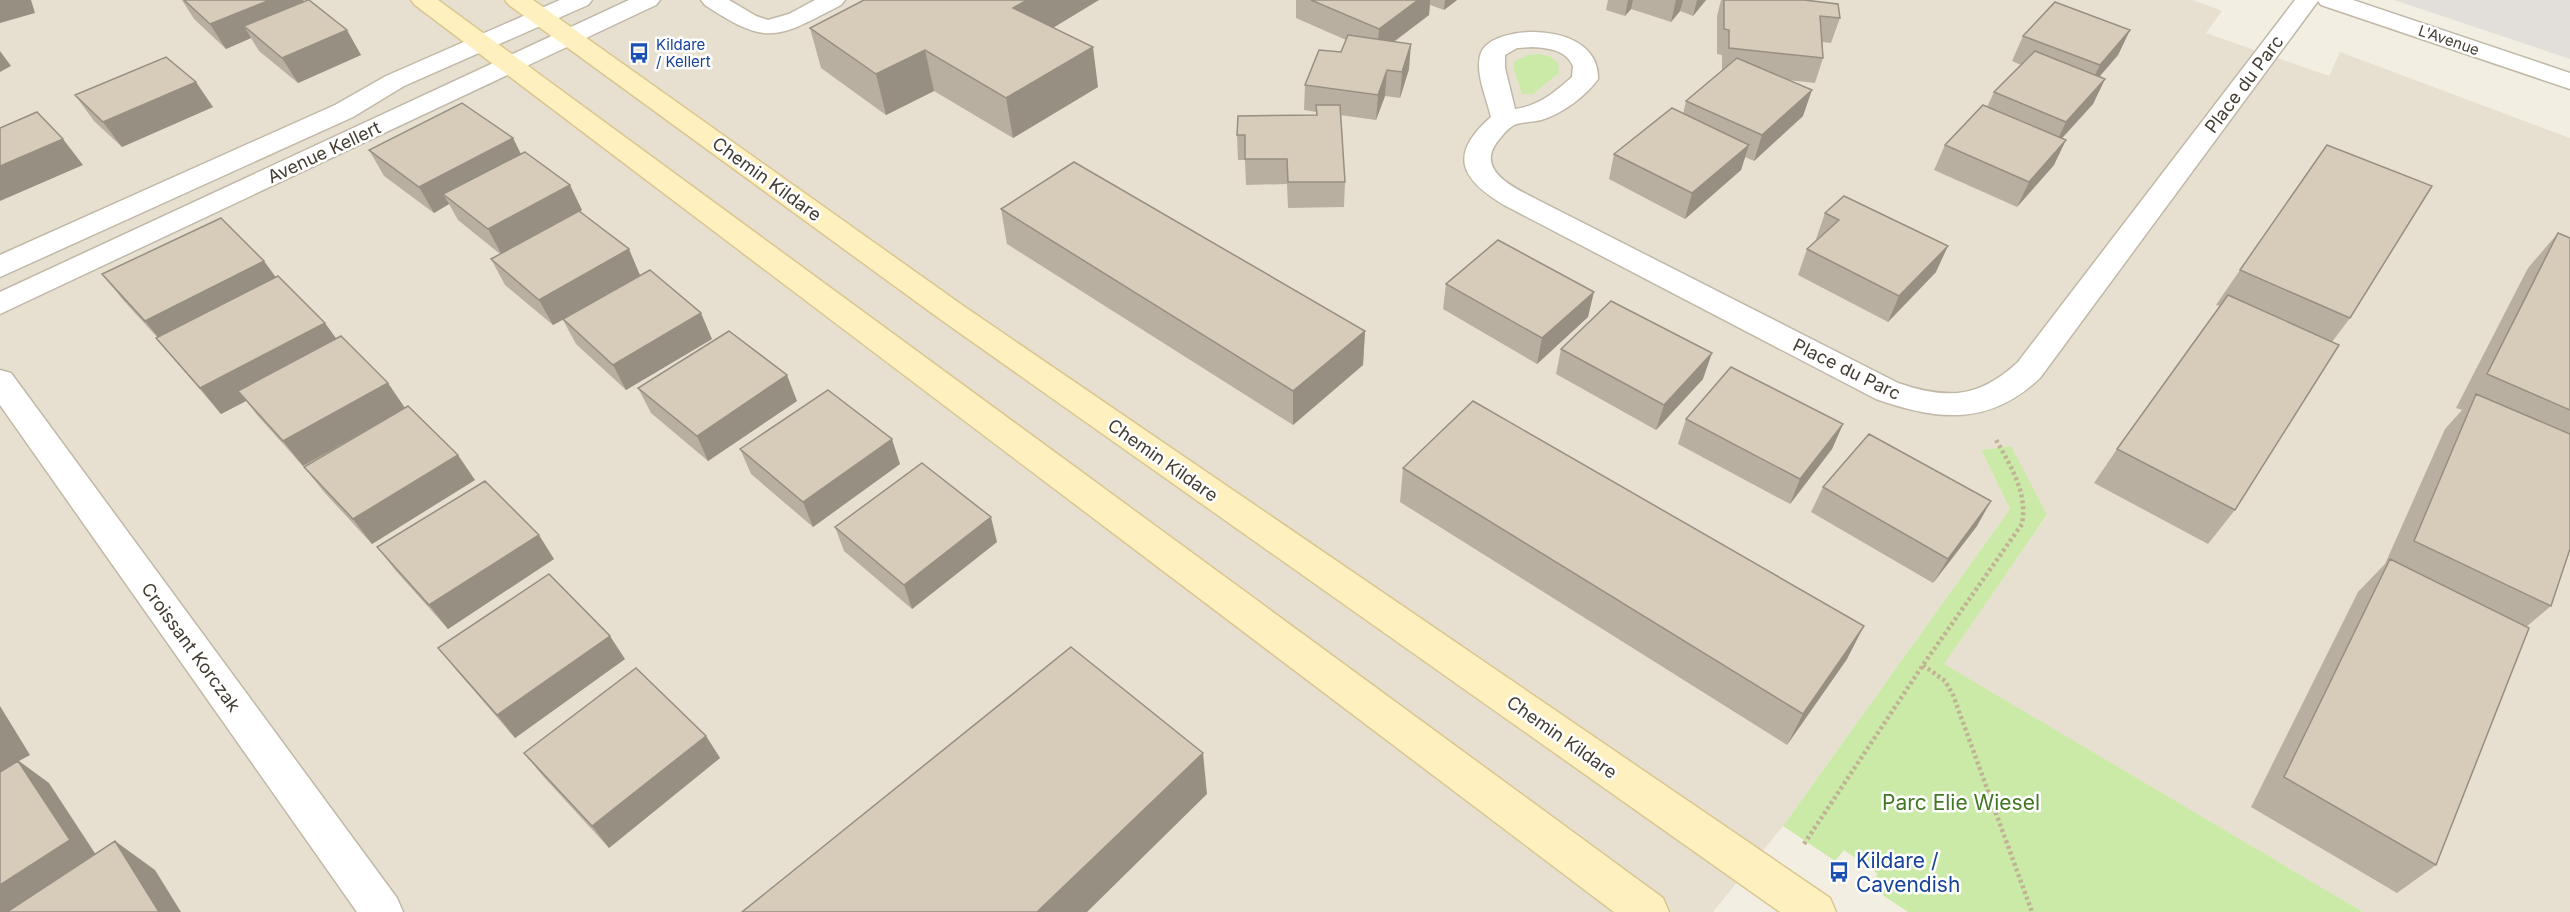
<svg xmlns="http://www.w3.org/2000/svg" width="2570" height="912" font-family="Inter,sans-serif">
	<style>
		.residential { fill: #e7e0d0 }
		.green { fill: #cbeaa8 }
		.parking { fill: #e2dfdb }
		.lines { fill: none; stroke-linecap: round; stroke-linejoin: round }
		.street-casing { stroke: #c1b8a7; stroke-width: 3 }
		.secondary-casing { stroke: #d9c691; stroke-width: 3 }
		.path { stroke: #c1b295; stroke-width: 4.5; stroke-dasharray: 3 3; stroke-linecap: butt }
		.street { fill: #fff; fill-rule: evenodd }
		.secondary { fill: #fff1bf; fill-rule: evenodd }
		.wall { fill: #b9afa0 }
		.shaded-wall { fill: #968f82 }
		.building { fill: #d7ccba; stroke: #968f82; stroke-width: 1.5 }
		.labels { text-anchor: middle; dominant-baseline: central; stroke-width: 5; stroke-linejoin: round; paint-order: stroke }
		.far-street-label { font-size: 15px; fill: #443d32; stroke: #fff }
		.far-transit-label { font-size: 15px; fill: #164399; stroke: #fff; text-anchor: start }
		.street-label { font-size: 18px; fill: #443d32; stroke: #fff }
		.near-park-label { font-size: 21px; fill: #427823; stroke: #fff }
		.near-transit-label { font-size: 21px; fill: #164399; stroke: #fff; text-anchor: start }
	</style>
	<rect width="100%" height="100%" fill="#f2eee2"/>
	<path class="residential" d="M 0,0 L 2193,0 L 2222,11 L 2206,33 L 2329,76 L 2340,52 L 2570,138 L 2570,912 L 2363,912 L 1943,664 L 2047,516 L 2010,446 L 1981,450 L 2010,509 L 1783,826 L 1713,912 L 0,912 Z"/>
	<path class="green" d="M 1540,54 L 1551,57 L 1558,63 L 1559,73 L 1533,94 L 1522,94 L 1513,67 L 1515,61 L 1528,55 Z
		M 2011,446 L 2047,515 L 1944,664 L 2363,912 L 1908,912 L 1869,886 L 1878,874 L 1844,850 L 1835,861 L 1783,826 L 2010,509 L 1981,450 Z"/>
	<path class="parking" d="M 2394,0 L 2570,0 L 2570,59 Z"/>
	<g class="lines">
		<g class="street-casing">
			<path id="street" d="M 560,0 L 592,0 L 588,5 L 404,86 L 353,117 L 0,277 L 0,255 L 335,105 L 386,76 Z
				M 629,0 L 660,0 L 656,5 L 0,314 L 0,292 Z
				M 701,0 L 729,0 L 756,16 L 768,20 L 789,14 L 815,0 L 845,0 L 841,5 C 777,38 768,47 705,5 Z
				M 2295,0 L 2353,0 L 2570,73 L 2570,89 L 2321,5 L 2318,1 L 2040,378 C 1989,426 1938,421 1876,399 L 1504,205 C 1459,178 1449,154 1491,117 C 1487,99 1474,71 1481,53 C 1492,23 1600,20 1598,79 C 1586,96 1562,114 1541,120 C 1533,122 1521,122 1514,125 C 1507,129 1502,136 1497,142 C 1476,170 1513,187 1534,198 L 1898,383 C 1948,400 1979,398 2018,362 ZM 1533,47 C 1549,48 1566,50 1573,66 L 1572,77 C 1555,92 1539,106 1515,109 L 1505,68 L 1505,55 L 1517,48 Z
				M 0,370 L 11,373 L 397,898 L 403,912 L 357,912 L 0,405 Z"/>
		</g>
		<g class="secondary-casing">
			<path id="secondary" d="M 411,0 L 438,0 L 1663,898 L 1669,912 L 1614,912 L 415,5 Z
				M 505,0 L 533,0 L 962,305 L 1830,898 L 1836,912 L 1780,912 L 940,319 L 509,5 Z"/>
		</g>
		<path class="path" d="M 1923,665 L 1945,681 L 1953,695 L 2032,912
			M 1804,844 L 1923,665 L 2022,524 C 2028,492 2010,465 1995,438"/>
		<use href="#street" class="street"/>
		<use href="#secondary" class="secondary"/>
	</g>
	<path class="wall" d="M 182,0 L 303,0 L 361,55 L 298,83 L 259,51 L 251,38 L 226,49 L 194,19 Z
		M 1296,0 L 1457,0 L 1444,10 L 1430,5 L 1429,15 L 1394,42 L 1409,69 L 1400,98 L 1385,96 L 1376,120 L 1340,115 L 1345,182 L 1344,207 L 1288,208 L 1287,184 L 1246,185 L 1245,160 L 1238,160 L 1237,135 L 1316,115 L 1316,112 L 1304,110 L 1305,85 L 1341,52 L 1346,40 L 1296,18 Z
		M 1608,0 L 1706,0 L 1693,16 L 1680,11 L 1671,22 L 1631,9 L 1625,16 L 1606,10 Z
		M 1721,0 L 1804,0 L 1840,18 L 1831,43 L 1822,42 L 1823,58 L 1815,83 L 1788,80 L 1803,116 L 1754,161 L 1745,157 L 1741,170 L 1685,219 L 1609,179 L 1614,154 L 1683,114 L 1686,101 L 1722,71 L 1722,55 L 1717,54 L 1717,16 Z
		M 810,28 L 1053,28 L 1098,87 L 1013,138 L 934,91 L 886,115 L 821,68 Z
		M 2130,30 L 2118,55 L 2100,76 L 2105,79 L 2093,104 L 2062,138 L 2054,165 L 2017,207 L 1934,170 L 1945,145 L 1987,107 L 1994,92 L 2021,65 L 2012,61 L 2023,36 Z
		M 75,95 L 213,107 L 122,147 L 94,121 Z
		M 513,138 L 521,154 L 582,210 L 580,212 L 640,275 L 598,299 L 712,339 L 626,390 L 576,344 L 563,320 L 553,325 L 505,285 L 491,259 L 500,254 L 458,220 L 449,204 L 434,213 L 384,176 L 369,150 Z
		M 1001,209 L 1365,331 L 1363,365 L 1293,425 L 1007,244 Z
		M 1825,213 L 1936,272 L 1888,322 L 1798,275 L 1807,249 L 1818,240 L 1816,239 Z
		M 2558,233 L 2570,238 L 2570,549 L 2551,606 L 2526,627 L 2436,865 L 2397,893 L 2251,807 L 2358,592 L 2385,564 L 2445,429 L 2462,410 L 2456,408 L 2528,268 Z
		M 2240,270 L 2350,318 L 2332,342 L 2235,510 L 2208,544 L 2094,483 L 2117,449 L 2220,306 L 2216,305 Z
		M 102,274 L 276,278 L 475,480 L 372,544 L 324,492 L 304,467 L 401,410 L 303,466 L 258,416 L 246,401 L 221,414 L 156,338 L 157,337 L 123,300 Z
		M 1446,284 L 1588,317 L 1537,364 L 1443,309 Z
		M 1561,349 L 1703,379 L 1656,430 L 1556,374 Z
		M 638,388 L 797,401 L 708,461 L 651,413 Z
		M 1686,419 L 1843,424 L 1832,449 L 1790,504 L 1678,444 Z
		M 740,449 L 900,464 L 813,527 L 751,474 Z
		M 1403,468 L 1847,659 L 1787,745 L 1400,502 Z
		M 1823,487 L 1977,526 L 1933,583 L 1811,512 Z
		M 835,527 L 997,542 L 912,609 L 844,551 Z
		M 377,547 L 554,559 L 448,629 L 396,571 Z
		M 438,648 L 625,659 L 515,738 L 457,671 Z
		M 706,736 L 720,758 L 609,848 L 542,775 L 524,753 Z"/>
	<path class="shaded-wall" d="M 0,0 L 31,0 L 35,13 L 0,23 Z
		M 270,0 L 303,0 L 312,14 L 244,26 L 251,38 L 226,49 L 210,24 Z
		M 1027,0 L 1099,0 L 1020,48 L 1013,8 Z
		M 1418,0 L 1430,0 L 1429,15 L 1377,54 L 1379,29 Z
		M 1445,0 L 1457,0 L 1444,10 Z
		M 1628,0 L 1633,0 L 1631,9 L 1625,16 Z
		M 1676,0 L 1683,0 L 1680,11 L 1671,22 Z
		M 1697,0 L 1706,0 L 1693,16 Z
		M 347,30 L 361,55 L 298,83 L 282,58 Z
		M 2130,30 L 2118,55 L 2087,91 L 2100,65 Z
		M 1411,44 L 1409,69 L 1400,98 L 1402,72 Z
		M 1093,47 L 1098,87 L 1013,138 L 1006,98 Z
		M 925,50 L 934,91 L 886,115 L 876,74 Z
		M 0,51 L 11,66 L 0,72 Z
		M 1387,70 L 1385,96 L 1376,120 L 1378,95 Z
		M 2105,79 L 2093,104 L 2054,147 L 2066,122 Z
		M 196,82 L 213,107 L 122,147 L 103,122 Z
		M 1812,90 L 1803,116 L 1754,161 L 1762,135 Z
		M 513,138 L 525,163 L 443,194 L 449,204 L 434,213 L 419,187 Z
		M 63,139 L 83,165 L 0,201 L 0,166 Z
		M 2066,140 L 2054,165 L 2017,207 L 2029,182 Z
		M 1749,145 L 1741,170 L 1685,219 L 1692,193 Z
		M 570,185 L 582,210 L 502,255 L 488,229 Z
		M 1948,246 L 1936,272 L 1888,322 L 1899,296 Z
		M 629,249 L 640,275 L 553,325 L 539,300 Z
		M 264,261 L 283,287 L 166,347 L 145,321 Z
		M 1594,292 L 1588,317 L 1537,364 L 1542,338 Z
		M 701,313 L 712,339 L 626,390 L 613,365 Z
		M 325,323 L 343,348 L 238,391 L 246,401 L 221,414 L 200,388 Z
		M 1365,331 L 1363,365 L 1293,425 L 1293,391 Z
		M 1712,353 L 1703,379 L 1656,430 L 1664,405 Z
		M 787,375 L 797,401 L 708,461 L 697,436 Z
		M 388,383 L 405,408 L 303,466 L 283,441 Z
		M 1843,424 L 1832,449 L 1790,504 L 1800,479 Z
		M 892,439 L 900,464 L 813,527 L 803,502 Z
		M 458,455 L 475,480 L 372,544 L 353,519 Z
		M 1991,501 L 1977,526 L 1933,583 L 1948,559 Z
		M 991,517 L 997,542 L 912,609 L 904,585 Z
		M 539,535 L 554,559 L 448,629 L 429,605 Z
		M 1864,626 L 1847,659 L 1787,745 L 1803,714 Z
		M 610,636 L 625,659 L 515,738 L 497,715 Z
		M 0,706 L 30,755 L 19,761 L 49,783 L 100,861 L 24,912 L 0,912 Z
		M 706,736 L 720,758 L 609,848 L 592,826 Z
		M 1203,753 L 1207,794 L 1087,912 L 1037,912 Z
		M 115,841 L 155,870 L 181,912 L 159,912 Z"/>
	<path class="building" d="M 184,0 L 270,0 L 210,24 Z
		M 308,0 L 309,0 L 347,30 L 282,58 L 244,26 Z
		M 864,0 L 1027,0 L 1013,8 L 1093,47 L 1006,98 L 925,50 L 876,74 L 810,28 Z
		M 1311,0 L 1418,0 L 1379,29 Z
		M 1724,0 L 1804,0 L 1838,4 L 1840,18 L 1820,16 L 1823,58 L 1729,48 L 1729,30 L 1724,29 Z
		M 2055,2 L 2130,30 L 2100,65 L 2023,36 Z
		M 1348,35 L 1411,44 L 1402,72 L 1387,70 L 1378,95 L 1305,85 L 1319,50 L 1341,52 Z
		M 2035,51 L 2105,79 L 2066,122 L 1994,92 Z
		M 166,57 L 196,82 L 103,122 L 75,95 Z
		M 1737,58 L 1812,90 L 1762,135 L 1686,101 Z
		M 462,103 L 513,138 L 419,187 L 369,150 Z
		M 1316,105 L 1340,105 L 1345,182 L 1288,182 L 1287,159 L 1245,159 L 1245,135 L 1237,135 L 1238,116 L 1317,115 Z
		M 1983,105 L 2066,140 L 2029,182 L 1945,145 Z
		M 1672,108 L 1749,145 L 1692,193 L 1614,154 Z
		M 37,112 L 63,139 L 0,166 L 0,128 Z
		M 2327,145 L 2432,186 L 2350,318 L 2240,270 Z
		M 525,152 L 570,185 L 488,229 L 443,194 Z
		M 1074,162 L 1365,331 L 1293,391 L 1001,209 Z
		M 1844,196 L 1948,246 L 1899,296 L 1807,249 L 1839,220 L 1825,213 Z
		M 579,211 L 629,249 L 539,300 L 491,259 Z
		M 221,218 L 264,261 L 145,321 L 102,274 Z
		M 2558,233 L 2570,238 L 2570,410 L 2487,374 Z
		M 1498,240 L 1594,292 L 1542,338 L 1446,284 Z
		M 650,270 L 701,313 L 613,365 L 563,319 Z
		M 278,276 L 325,323 L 200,388 L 156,338 Z
		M 2228,295 L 2339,345 L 2235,510 L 2117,449 Z
		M 1611,301 L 1712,353 L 1664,405 L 1561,349 Z
		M 729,331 L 787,375 L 697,436 L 638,388 Z
		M 341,336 L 388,383 L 283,441 L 238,391 Z
		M 1731,367 L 1843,424 L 1800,479 L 1686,419 Z
		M 828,390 L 892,439 L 803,502 L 740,449 Z
		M 2476,394 L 2570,434 L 2570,549 L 2551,606 L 2414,541 Z
		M 1473,401 L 1864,626 L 1803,714 L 1403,468 Z
		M 408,406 L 458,455 L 353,519 L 304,467 Z
		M 1869,434 L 1991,501 L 1948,559 L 1823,487 Z
		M 922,463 L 991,517 L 904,585 L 835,527 Z
		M 485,481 L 539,535 L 429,605 L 377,547 Z
		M 2390,559 L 2529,628 L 2436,865 L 2284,777 Z
		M 549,574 L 610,636 L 497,715 L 438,648 Z
		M 1071,647 L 1203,753 L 1037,912 L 742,912 Z
		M 636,668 L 706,736 L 592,826 L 524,753 Z
		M 18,761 L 70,840 L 0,885 L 0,772 Z
		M 115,841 L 159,912 L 7,912 Z"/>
	<defs>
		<g id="bus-bare" transform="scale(1.62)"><path d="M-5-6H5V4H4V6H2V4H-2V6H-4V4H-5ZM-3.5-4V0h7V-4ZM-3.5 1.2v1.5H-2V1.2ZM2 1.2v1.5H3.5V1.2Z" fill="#1a4fb4" stroke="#fff" stroke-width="2.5" paint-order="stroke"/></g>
	</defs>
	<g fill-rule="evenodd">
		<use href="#bus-bare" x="639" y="53"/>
		<use href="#bus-bare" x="1839" y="872"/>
	</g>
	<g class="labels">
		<g class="far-street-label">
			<text transform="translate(2449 40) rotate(19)">L'Avenue</text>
		</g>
		<g class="far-transit-label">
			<text x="656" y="44">Kildare<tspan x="656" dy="17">/ Kellert</tspan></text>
		</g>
		<g class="street-label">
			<text transform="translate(2244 84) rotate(-53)">Place du Parc</text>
			<text transform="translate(324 152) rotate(-25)">Avenue Kellert</text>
			<text transform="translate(767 179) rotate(36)">Chemin Kildare</text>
			<text transform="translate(1847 369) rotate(26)">Place du Parc</text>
			<text transform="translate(1163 460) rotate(35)">Chemin Kildare</text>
			<text transform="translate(191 647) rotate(54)">Croissant Korczak</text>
			<text transform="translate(1562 737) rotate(35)">Chemin Kildare</text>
		</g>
		<g class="near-park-label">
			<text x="1961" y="802">Parc Elie Wiesel</text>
		</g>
		<g class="near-transit-label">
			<text x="1856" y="860">Kildare /<tspan x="1856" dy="24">Cavendish</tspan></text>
		</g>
	</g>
</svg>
